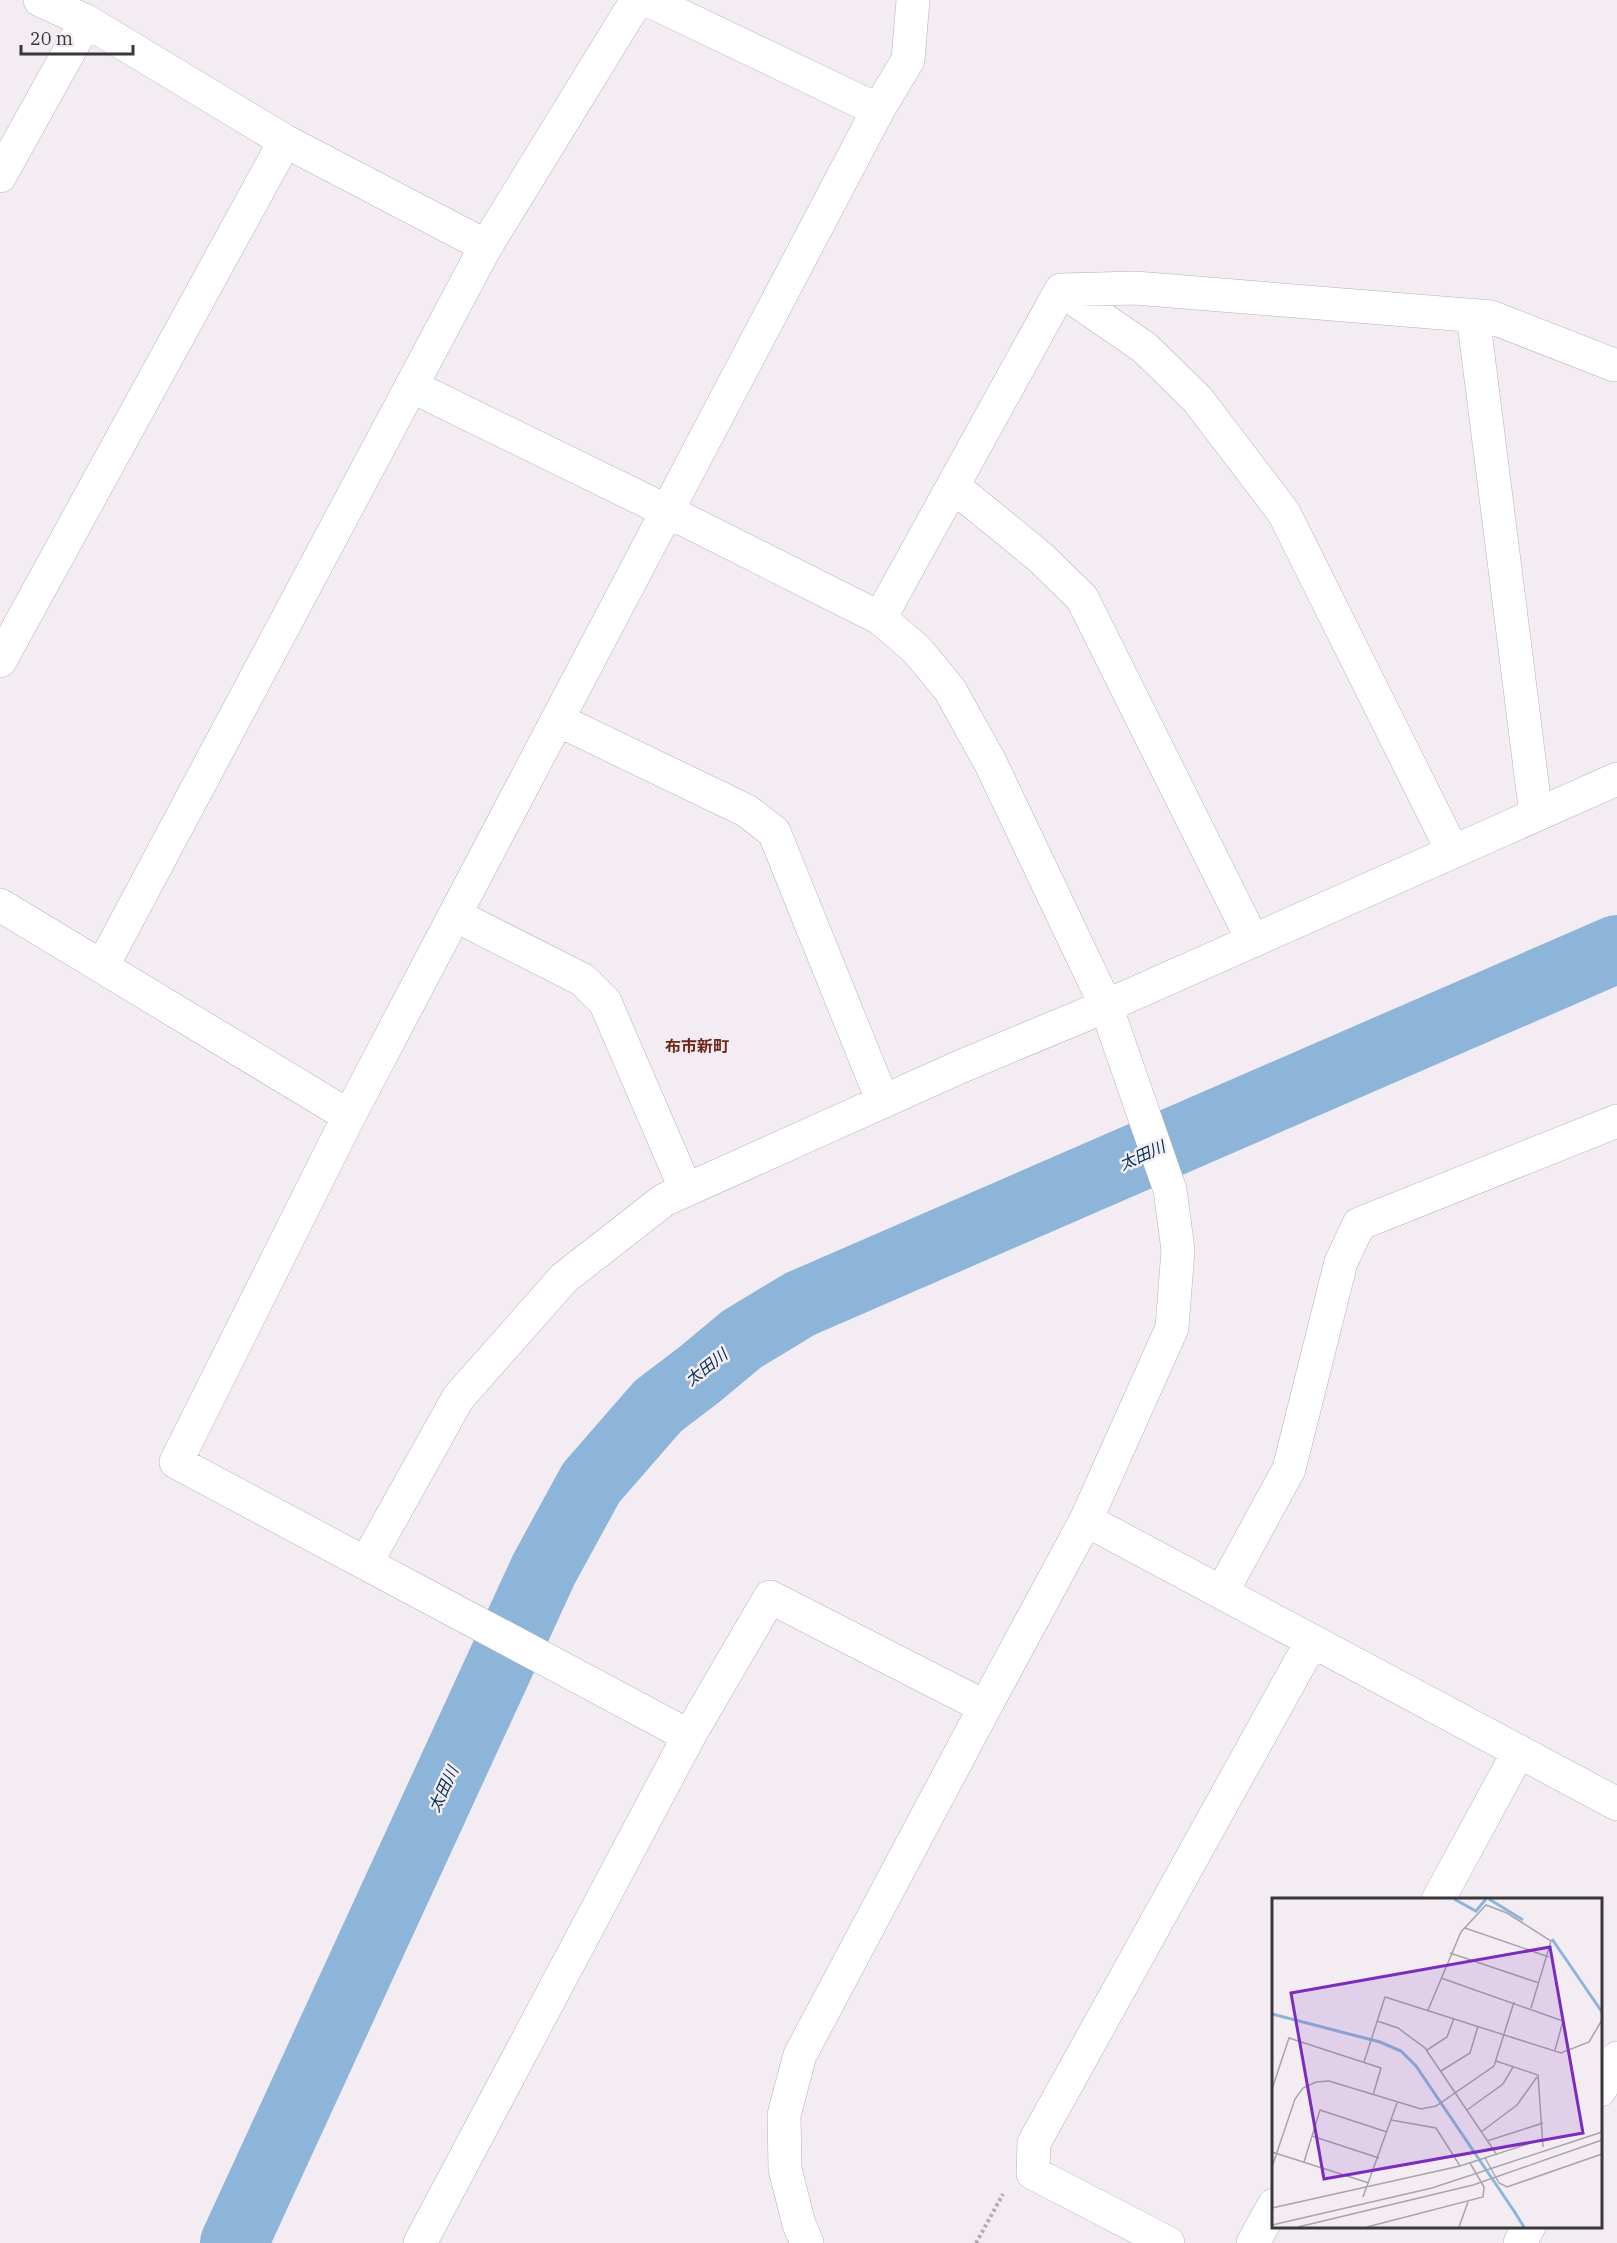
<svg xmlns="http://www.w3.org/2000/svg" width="1617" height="2243" font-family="'IBM Plex Serif','Noto Sans JP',serif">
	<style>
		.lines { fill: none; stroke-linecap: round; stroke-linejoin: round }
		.river { stroke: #8db5d9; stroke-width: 68 }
		.minor-casing { stroke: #b7b1b7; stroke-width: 34 }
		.path { stroke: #b1acb1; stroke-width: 4; stroke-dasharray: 3 3; stroke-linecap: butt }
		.minor { stroke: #fff; stroke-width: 33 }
		.labels { text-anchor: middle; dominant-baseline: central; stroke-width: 5; stroke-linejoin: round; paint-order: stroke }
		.neighbourhood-label { font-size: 16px; font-weight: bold; fill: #6b281a; stroke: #f3edf3 }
		.water-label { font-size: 16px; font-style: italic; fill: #002f51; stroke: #f3edf3 }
		.inset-river { fill: none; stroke: #8db5d9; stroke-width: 3 }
		.inset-road { fill: none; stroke: #a9a4a9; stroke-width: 1.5 }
		.view { fill: #7b2cbf; fill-opacity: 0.15; stroke: #7b2cbf; stroke-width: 3 }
		.inset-edge { fill: none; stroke: #393739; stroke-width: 3 }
	</style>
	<rect width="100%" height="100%" fill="#f3edf3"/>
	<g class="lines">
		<path class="river" d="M 234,2243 L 544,1569 L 591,1483 L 658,1406 L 700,1374 L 742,1339 L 800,1304 L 1617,949"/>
		<g class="minor-casing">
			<path id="minor" d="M 40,0 L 86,21 L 285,141 L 486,246
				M 648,0 L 878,110
				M 0,176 L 86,21
				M 1061,290 L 1145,348 L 1198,400 L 1284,513 L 1453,852
				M 1473,315 L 1536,815
				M 411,386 L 669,512 L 880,618 L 917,650 L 950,690 L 990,762 L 1106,1006 L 1170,1190 L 1178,1250 L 1172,1328 L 1086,1520 L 985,1707 L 800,2055 L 784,2115 L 785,2169 L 799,2224 L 807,2243
				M 953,486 L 1040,557 L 1082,598 L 1253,941
				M 880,618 L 1061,290 L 1135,288 L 1491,317 L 1614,365 L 1617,365
				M 0,661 L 285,141
				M 558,720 L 747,811 L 774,832 L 883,1102
				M 0,905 L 349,1116
				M 455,915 L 583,980 L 605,1002 L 686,1190
				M 102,967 L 486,246 L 637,0
				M 1086,1520 L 1617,1804
				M 366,1563 L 458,1398 L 564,1278 L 664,1200 L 962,1066 L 1106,1006 L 1617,779
				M 1222,1592 L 1289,1469 L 1341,1262 L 1359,1224 L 1617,1121
				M 689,1736 L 176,1462 L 349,1116 L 878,110 L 908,60 L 913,0
				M 1438,1900 L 1519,1751
				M 1600,2090 L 1617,2058
				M 420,2243 L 689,1736 L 770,1597 L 985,1707
				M 1168,2243 L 1033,2173 L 1034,2143 L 1312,1641
				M 1253,2243 L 1274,2205
				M 1520,2243 L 1529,2226"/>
		</g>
		<path class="path" d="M 976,2243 L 1003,2194"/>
		<use href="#minor" class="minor"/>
	</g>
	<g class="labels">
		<g class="neighbourhood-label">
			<text x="697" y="1046">布市新町</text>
		</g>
		<g class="water-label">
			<text transform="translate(1142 1155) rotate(-24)">太田川</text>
			<text transform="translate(706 1367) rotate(-38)">太田川</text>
			<text transform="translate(443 1789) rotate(-65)">太田川</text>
		</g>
	</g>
	<g transform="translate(1272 1898)">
		<rect width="330" height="330" fill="#f3edf3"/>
		<path class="inset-river" d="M 182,1 L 204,13 L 214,1M 217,1 L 251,22M 280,41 L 330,114M 0,116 L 108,144 L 129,153 L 144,168 L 242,313M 242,313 L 252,329"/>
		<path class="inset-road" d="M 193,30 L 277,59M 178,55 L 267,85M 169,80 L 291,123 L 283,152M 156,112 L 189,34 L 214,7 L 235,15 L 279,43 L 259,110M 105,123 L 126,130 L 153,150 L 225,257M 155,152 L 175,139 L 182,120M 224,163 L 266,177 L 271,249M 92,164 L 113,99 L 289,155 L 317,144 L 330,122M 169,173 L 198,155 L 206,128M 0,191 L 17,140 L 109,170 L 101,197M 195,212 L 231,186 L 241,169M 119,222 L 164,230 L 188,268M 209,234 L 245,207 L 265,179M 40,238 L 107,260M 215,243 L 271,225M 0,254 L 97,285M 213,260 L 227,285 L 235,289 L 330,256M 32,264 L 48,212 L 115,234M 0,269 L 23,201 L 31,190 L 44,184 L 57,183 L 149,211 L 164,208 L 222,168 L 242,104M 91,299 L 125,205M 0,310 L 188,268 L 268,242M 0,327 L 160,290 L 330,234M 26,329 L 201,287 L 330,242M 95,329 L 211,299 L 212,289 L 198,265M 187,329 L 196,304"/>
		<path class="view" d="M 278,49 L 311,235 L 52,281 L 19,95 Z"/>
		<rect width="330" height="330" class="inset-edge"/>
	</g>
	<path d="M21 45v9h112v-9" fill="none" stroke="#393739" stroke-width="3"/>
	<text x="30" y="45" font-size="18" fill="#393739" stroke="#f3edf3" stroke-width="4.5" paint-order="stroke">20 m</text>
</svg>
